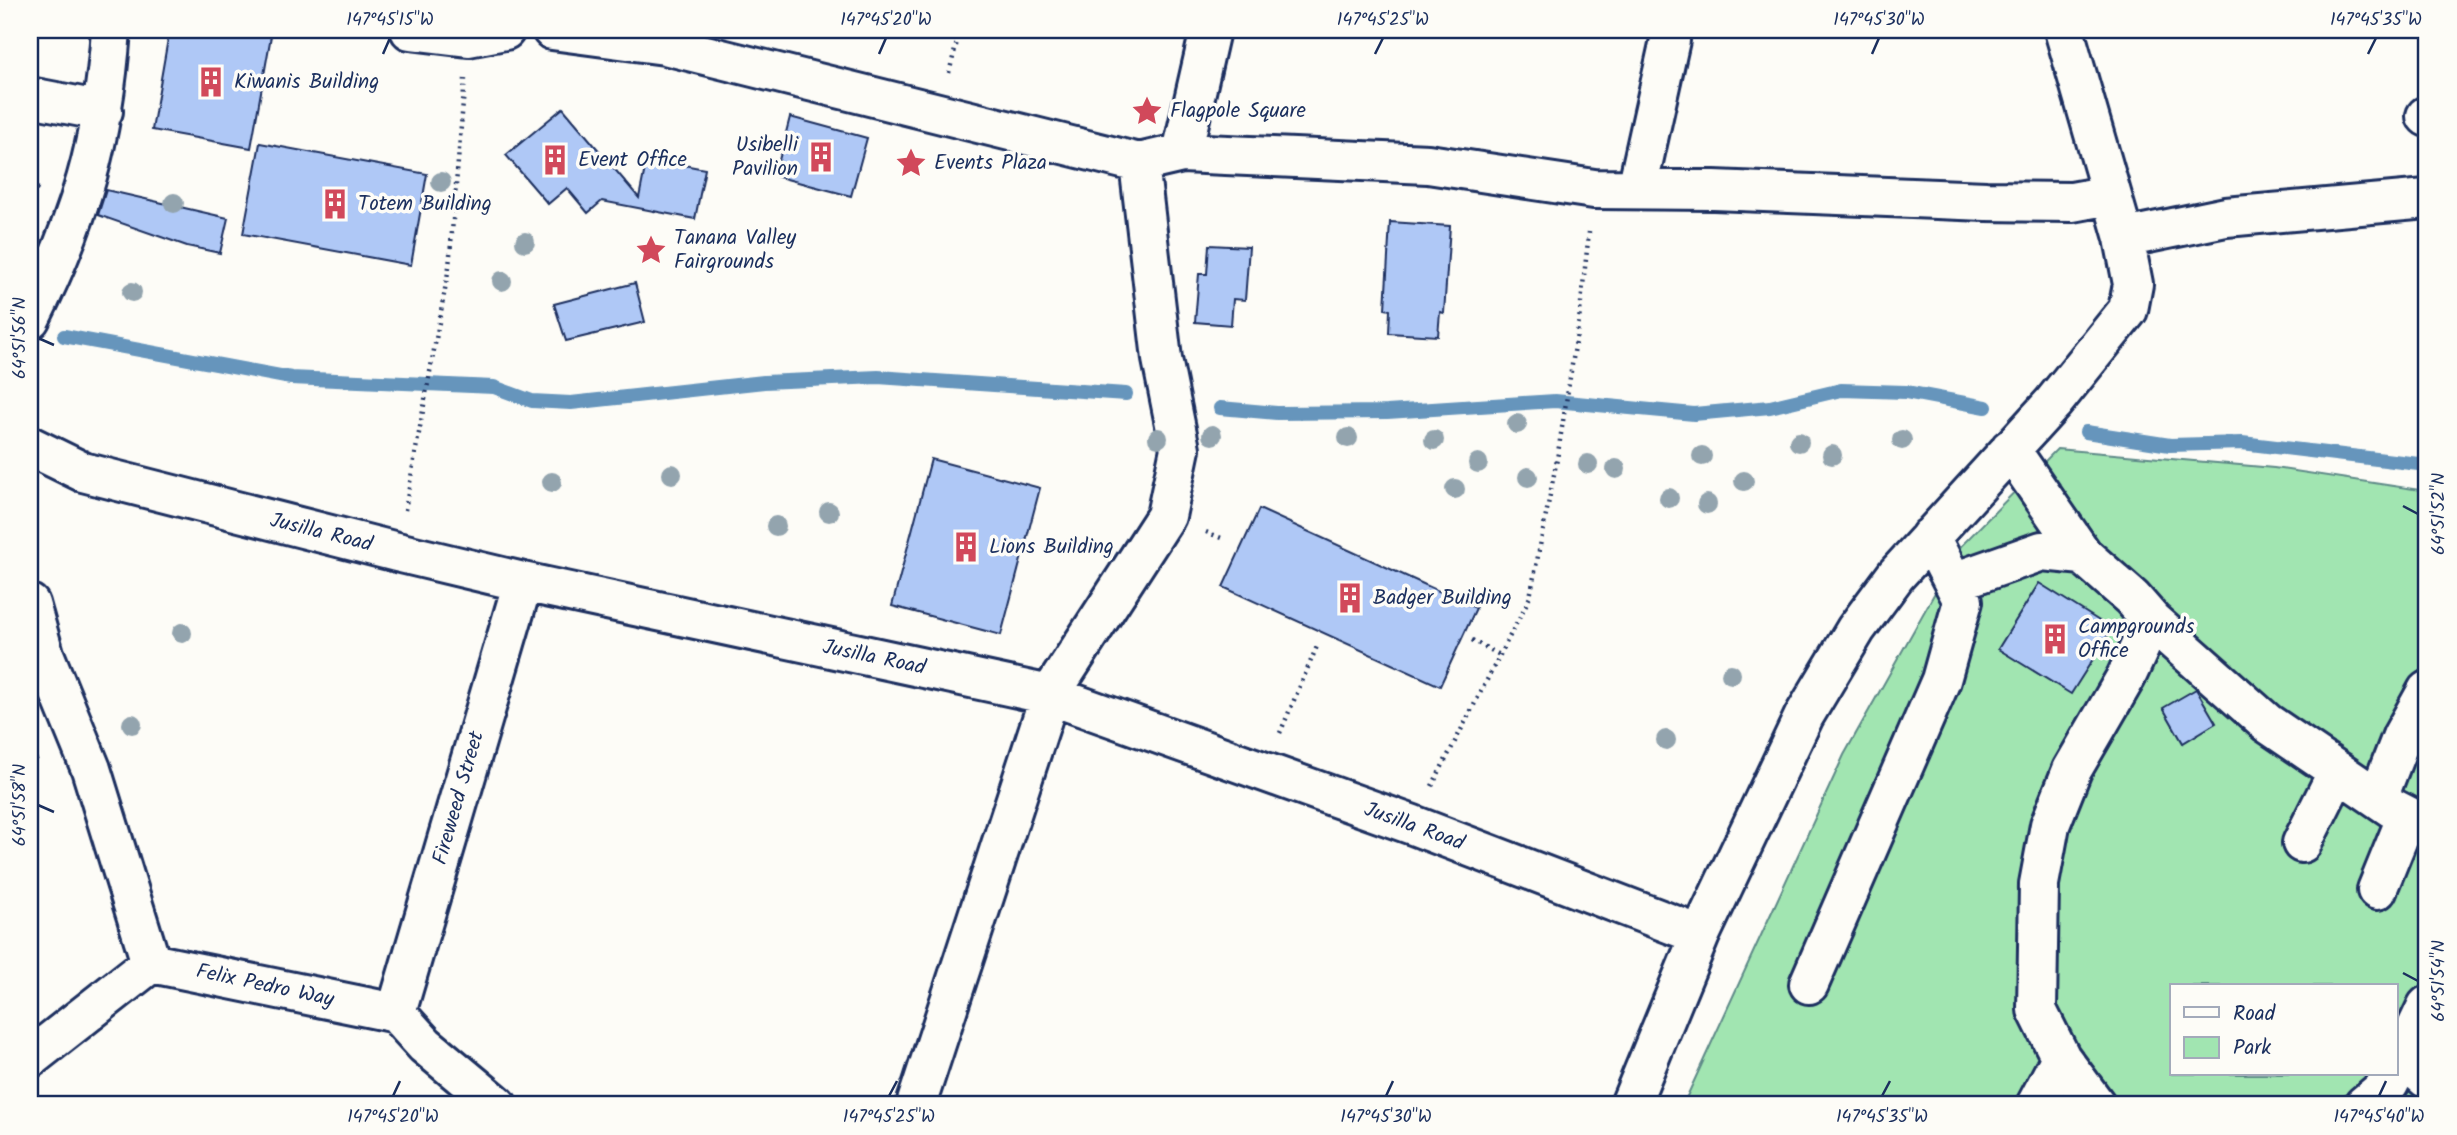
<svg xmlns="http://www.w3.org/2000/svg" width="2457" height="1135" font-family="Kalam,sans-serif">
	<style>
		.green { fill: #a1e5b1; stroke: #5e8a88; stroke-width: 2; fill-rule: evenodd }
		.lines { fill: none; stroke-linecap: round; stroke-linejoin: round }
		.stream { stroke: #6695bc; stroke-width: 14 }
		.building { fill: #afc8f6; stroke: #1b2f5e; stroke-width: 2 }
		.minor-casing { stroke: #1b2f5e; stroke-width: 44 }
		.path { stroke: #1b2f5e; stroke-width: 4.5; stroke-dasharray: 2 5; stroke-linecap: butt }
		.minor { stroke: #fdfcf7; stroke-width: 38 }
		.tree { fill: #93a4ae }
		.ticks { fill: none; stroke: #1b2f5e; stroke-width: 2.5 }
		.labels { text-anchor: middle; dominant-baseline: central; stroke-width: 7; stroke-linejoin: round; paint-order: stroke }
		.poi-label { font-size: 21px; fill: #1b2f5e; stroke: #fdfcf7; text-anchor: start }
		.street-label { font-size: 21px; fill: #1b2f5e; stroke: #fdfcf7 }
		.neatline { fill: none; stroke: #1b2f5e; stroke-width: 2.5 }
		.ticks-label { font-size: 18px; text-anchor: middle; fill: #1b2f5e }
	</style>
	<rect width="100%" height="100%" fill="#fdfcf7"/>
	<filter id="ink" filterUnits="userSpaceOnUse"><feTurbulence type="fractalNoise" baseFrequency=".0143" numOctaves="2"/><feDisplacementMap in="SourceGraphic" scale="14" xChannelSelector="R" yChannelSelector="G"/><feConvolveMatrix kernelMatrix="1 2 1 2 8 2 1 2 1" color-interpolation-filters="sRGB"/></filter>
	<g filter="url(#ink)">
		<path class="green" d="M 2057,449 L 2274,468 L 2427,491 L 2427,1105 L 1683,1105 L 1844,755 L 1961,546 ZM 2172,986 L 2396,986 L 2396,1074 L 2172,1074 Z"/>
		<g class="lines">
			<path class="stream" d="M 64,336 L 291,378 L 494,387 L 532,401 L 571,403 L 764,382 L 878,377 L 1126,394
				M 1220,408 L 1277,413 L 1387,412 L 1555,401 L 1694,414 L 1770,407 L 1841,390 L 1906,392 L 1986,407
				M 2086,432 L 2170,445 L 2242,443 L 2427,465"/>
		</g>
		<path class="building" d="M 180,30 L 272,30 L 251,148 L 152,130 L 169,33 L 179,35 Z
			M 563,108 L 639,198 L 647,158 L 705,169 L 695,219 L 602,201 L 588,213 L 567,188 L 548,204 L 506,155 Z
			M 790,117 L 867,138 L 851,196 L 775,176 Z
			M 260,143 L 427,174 L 411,265 L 243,234 Z
			M 106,190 L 228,218 L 220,253 L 187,246 L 98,215 Z
			M 1390,222 L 1450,226 L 1444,313 L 1440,312 L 1438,336 L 1389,333 L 1390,310 L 1385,309 Z
			M 1209,245 L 1249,247 L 1245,300 L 1233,299 L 1231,325 L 1195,322 L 1199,274 L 1207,274 Z
			M 635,283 L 645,322 L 566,341 L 554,304 Z
			M 931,459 L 1040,488 L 1001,635 L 892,606 Z
			M 1259,509 L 1476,608 L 1440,686 L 1223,587 Z
			M 2039,583 L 2112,629 L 2071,694 L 1998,649 Z
			M 2196,689 L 2216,723 L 2183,743 L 2163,708 Z"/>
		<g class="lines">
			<g class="minor-casing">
				<path id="minor" d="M 410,30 L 468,37 L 505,30
					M 552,30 L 665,45 L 1139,163 L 1182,153 L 1210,30
					M 30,97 L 103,111
					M 2426,116 L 2427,117
					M 1182,153 L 1428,164 L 1594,189 L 1714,190 L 1986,201 L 2072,202 L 2110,195
					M 1637,189 L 1670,40
					M 2124,238 L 2226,217 L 2427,199
					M 30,319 C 80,219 103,142 111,30
					M 30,446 L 83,472 L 397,552 L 523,582 L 1050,695 L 1413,825 L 1700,935
					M 2010,449 L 2083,555 L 2132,598 L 2152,621 L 2267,723 L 2392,808 L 2427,826
					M 1954,582 L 2042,551 L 2083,555
					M 30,604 L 44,654 L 91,769 L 151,963
					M 2378,798 L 2402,736 L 2427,691
					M 2302,843 L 2338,771
					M 2377,890 L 2407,816
					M 1809,984 L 1941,680 L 1963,601 L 1930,537
					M 396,1013 L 523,582
					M 2402,1057 L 2427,1079
					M 30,1058 L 151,963 L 396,1013 L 425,1045 L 497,1105
					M 2396,1071 L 2427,1006
					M 916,1105 L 1050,695 L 1166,516 L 1180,449 L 1162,359 L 1139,163
					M 1630,1105 L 1700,935 L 1804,716 L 1856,629 L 1896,575 L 2053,403 L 2128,310 L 2133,284 L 2124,238 L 2064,30
					M 2036,1105 L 2061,1058
					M 2096,1105 L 2061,1058 L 2037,1010 L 2039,884 L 2050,825 L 2072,770 L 2126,677 L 2152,621
					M 2364,1105 L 2389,1084 L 2394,1074"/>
			</g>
			<path class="path" d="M 949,73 L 960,30
				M 30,187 L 40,189
				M 405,510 L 449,267 L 465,79
				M 1206,532 L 1224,539
				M 1472,640 L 1500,655
				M 1280,733 L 1318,644
				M 30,763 L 40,756
				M 1432,786 L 1530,597 L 1557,459 L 1579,321 L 1589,232"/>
			<use href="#minor" class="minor"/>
		</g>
		<g class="tree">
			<circle cx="441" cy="182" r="10"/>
			<circle cx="174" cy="203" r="10"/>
			<circle cx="525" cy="242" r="10"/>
			<circle cx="502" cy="281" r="10"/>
			<circle cx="132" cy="292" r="10"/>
			<circle cx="1517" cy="424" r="10"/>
			<circle cx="1212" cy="435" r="10"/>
			<circle cx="1158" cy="438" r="10"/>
			<circle cx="1348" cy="438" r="10"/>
			<circle cx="1434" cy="440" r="10"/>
			<circle cx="1902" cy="440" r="10"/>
			<circle cx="1799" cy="442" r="10"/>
			<circle cx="1832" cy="455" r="10"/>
			<circle cx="1702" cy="456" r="10"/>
			<circle cx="1478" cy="463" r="10"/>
			<circle cx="1588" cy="464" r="10"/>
			<circle cx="1616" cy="469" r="10"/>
			<circle cx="672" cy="474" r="10"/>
			<circle cx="1528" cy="477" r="10"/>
			<circle cx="1744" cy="481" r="10"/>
			<circle cx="552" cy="482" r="10"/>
			<circle cx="1455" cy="489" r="10"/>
			<circle cx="1669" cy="498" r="10"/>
			<circle cx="1707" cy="504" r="10"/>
			<circle cx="829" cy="512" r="10"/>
			<circle cx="776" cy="526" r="10"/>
			<circle cx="182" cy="633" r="10"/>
			<circle cx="1731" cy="674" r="10"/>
			<circle cx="132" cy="724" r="10"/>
			<circle cx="1666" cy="740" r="10"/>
		</g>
	</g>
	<path class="ticks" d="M 383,54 L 390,38M 879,54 L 886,38M 1375,54 L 1383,38M 1872,54 L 1879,38M 2368,54 L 2376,38M 38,338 L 54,345M 2403,506 L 2418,514M 38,805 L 54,812M 2403,973 L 2418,981M 393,1096 L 400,1081M 889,1096 L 897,1081M 1386,1096 L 1393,1081M 1882,1096 L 1890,1081M 2379,1096 L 2386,1081"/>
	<defs>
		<g id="building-bare" transform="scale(2.415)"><path d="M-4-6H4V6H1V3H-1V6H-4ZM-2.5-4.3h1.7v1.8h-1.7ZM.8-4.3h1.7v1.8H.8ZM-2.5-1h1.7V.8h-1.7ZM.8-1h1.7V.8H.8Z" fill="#d1495b" stroke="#fdfcf7" stroke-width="2.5" paint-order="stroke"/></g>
		<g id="sight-bare" transform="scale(2.415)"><path d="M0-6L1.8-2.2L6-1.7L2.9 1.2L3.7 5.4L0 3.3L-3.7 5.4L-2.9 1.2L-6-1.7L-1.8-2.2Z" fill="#d1495b" stroke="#fdfcf7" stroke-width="2.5" paint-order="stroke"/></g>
	</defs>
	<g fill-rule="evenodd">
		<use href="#building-bare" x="211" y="82"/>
		<use href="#sight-bare" x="1147" y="111"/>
		<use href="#building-bare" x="821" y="157"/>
		<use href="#building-bare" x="555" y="160"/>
		<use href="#sight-bare" x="911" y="163"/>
		<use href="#building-bare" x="335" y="204"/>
		<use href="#sight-bare" x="651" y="250"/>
		<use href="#building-bare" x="966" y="547"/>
		<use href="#building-bare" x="1350" y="598"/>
		<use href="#building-bare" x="2055" y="639"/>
	</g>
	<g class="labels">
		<g class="poi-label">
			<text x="234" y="82">Kiwanis Building</text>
			<text x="1170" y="111">Flagpole Square</text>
			<text x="798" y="145" text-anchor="end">Usibelli<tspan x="798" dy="24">Pavilion</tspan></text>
			<text x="578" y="160">Event Office</text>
			<text x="934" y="163">Events Plaza</text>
			<text x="358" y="204">Totem Building</text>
			<text x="674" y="238">Tanana Valley<tspan x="674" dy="24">Fairgrounds</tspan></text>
			<text x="989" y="547">Lions Building</text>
			<text x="1373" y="598">Badger Building</text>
			<text x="2078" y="627">Campgrounds<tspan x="2078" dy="24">Office</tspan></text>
		</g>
		<g class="street-label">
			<text transform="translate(321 533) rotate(14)">Jusilla Road</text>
			<text transform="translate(874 658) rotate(12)">Jusilla Road</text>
			<text transform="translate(459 798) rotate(-74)">Fireweed Street</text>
			<text transform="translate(1414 827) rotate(20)">Jusilla Road</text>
			<text transform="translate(265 986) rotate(12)">Felix Pedro Way</text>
		</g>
	</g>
	<rect width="2457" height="1135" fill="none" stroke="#fdfcf7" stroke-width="77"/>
	<rect x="2170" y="984" width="228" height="91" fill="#fdfcf7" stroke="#a3aaba" stroke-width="2"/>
	<rect x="2184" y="1007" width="35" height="10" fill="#fdfcf7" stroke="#a3aaba" stroke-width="2"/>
	<text x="2233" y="1020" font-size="21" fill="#1b2f5e">Road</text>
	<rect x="2184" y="1037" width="35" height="21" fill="#a1e5b1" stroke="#a3aaba" stroke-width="2"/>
	<text x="2233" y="1054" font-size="21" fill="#1b2f5e">Park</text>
	<rect x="38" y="38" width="2380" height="1058" class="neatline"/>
	<g class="ticks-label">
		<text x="390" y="25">147°45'15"W</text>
		<text x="886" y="25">147°45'20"W</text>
		<text x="1383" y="25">147°45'25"W</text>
		<text x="1879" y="25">147°45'30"W</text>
		<text x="2376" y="25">147°45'35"W</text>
		<text transform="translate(19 338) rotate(-90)" y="6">64°51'56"N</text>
		<text transform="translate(2438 514) rotate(-90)" y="6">64°51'52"N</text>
		<text transform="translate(19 805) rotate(-90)" y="6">64°51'58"N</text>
		<text transform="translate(2438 981) rotate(-90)" y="6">64°51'54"N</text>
		<text x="393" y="1122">147°45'20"W</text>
		<text x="889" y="1122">147°45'25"W</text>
		<text x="1386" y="1122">147°45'30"W</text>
		<text x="1882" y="1122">147°45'35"W</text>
		<text x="2379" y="1122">147°45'40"W</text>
	</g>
</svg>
